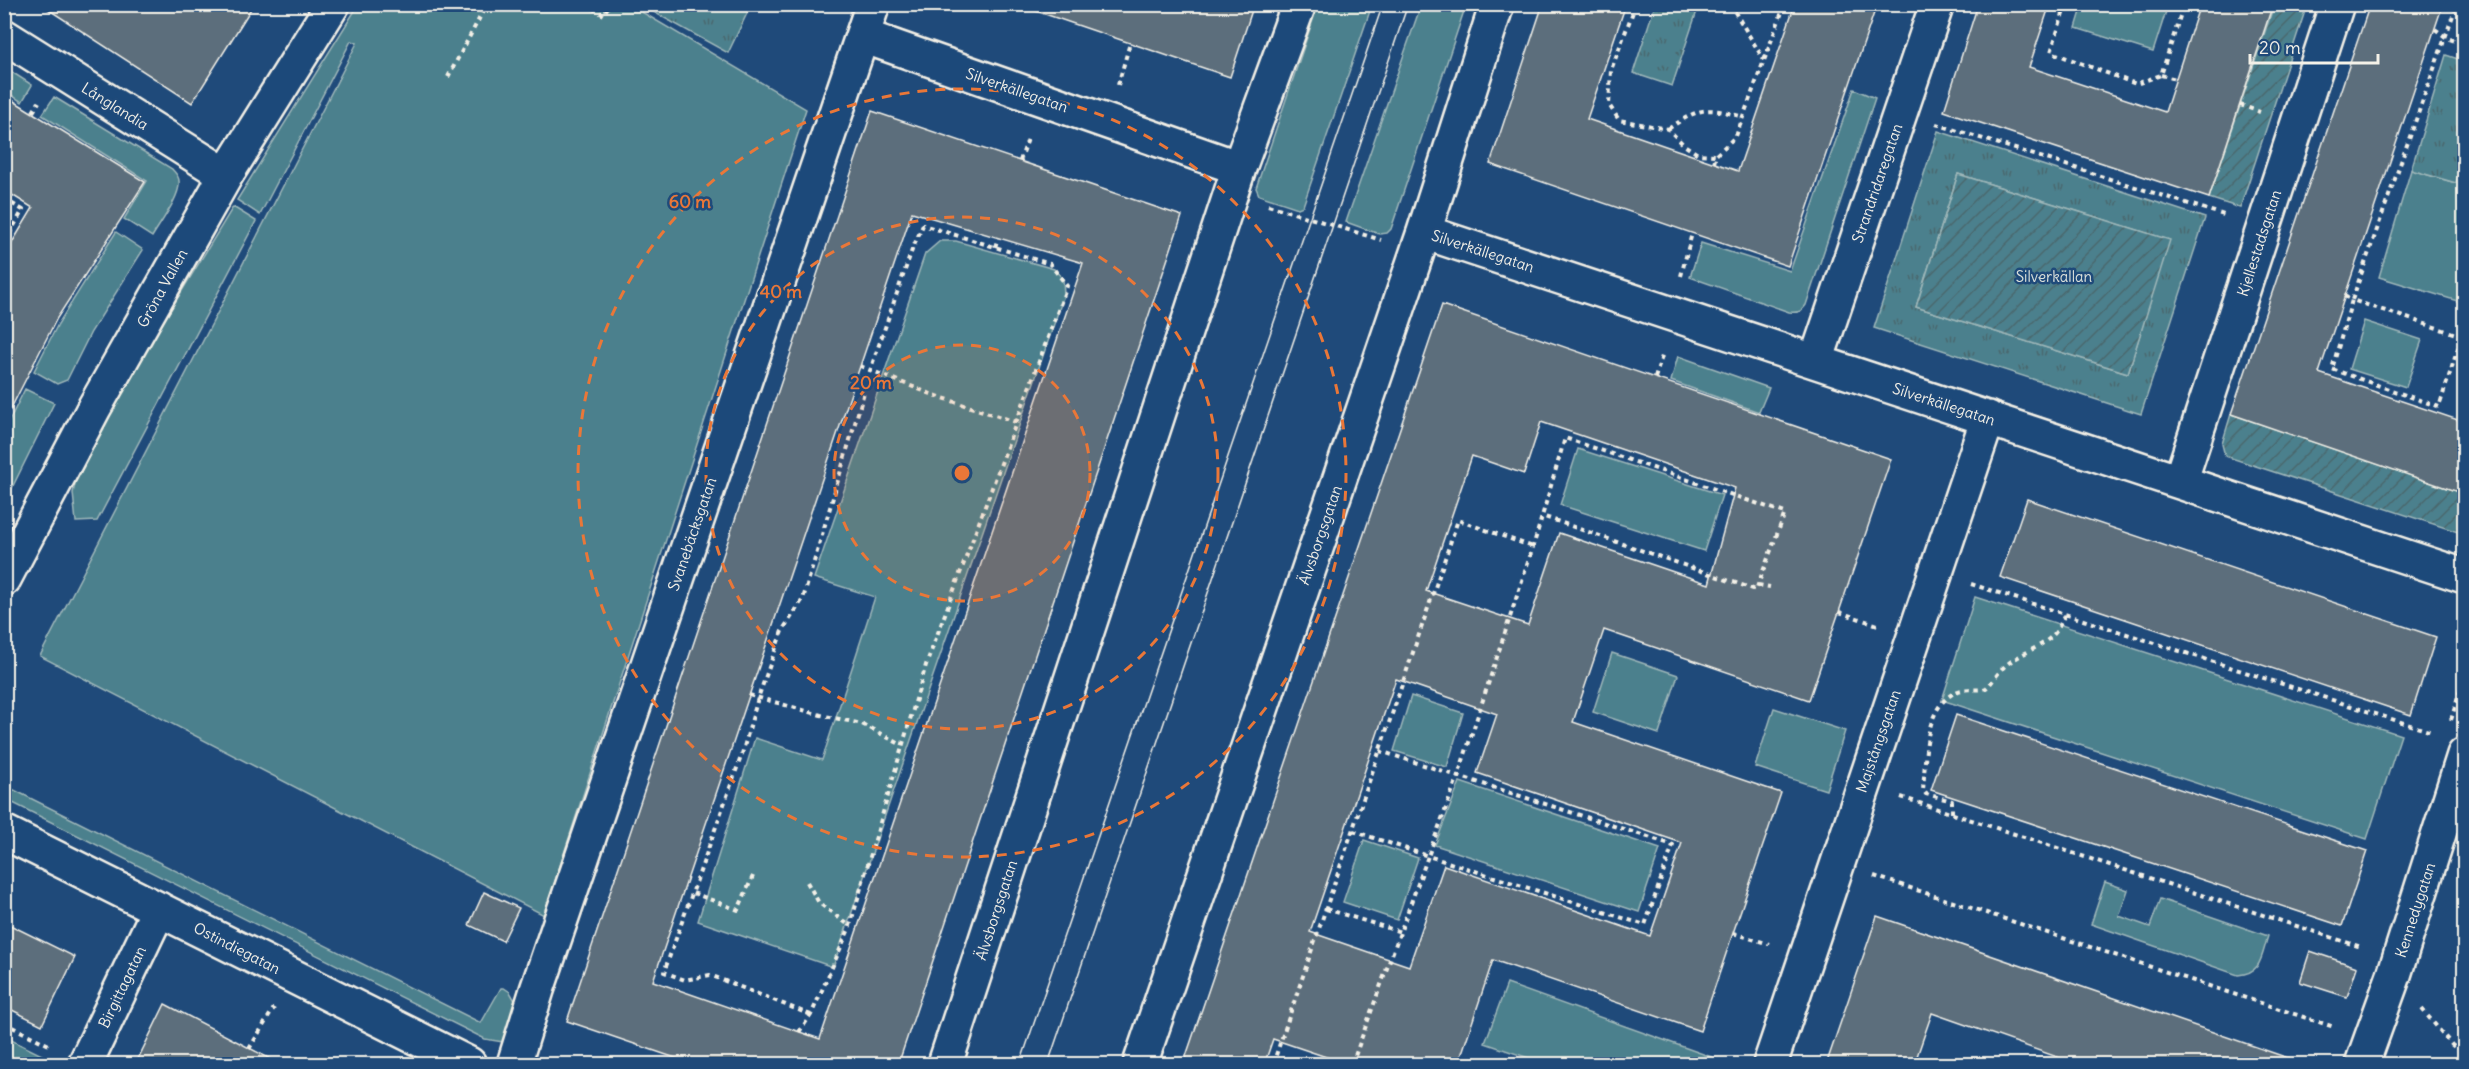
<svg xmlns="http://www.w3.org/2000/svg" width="2469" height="1069" font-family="Delius,sans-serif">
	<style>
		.grass { fill: #4b808d; stroke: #a0b8ba; stroke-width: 1.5 }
		.park { fill: url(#park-tufts); stroke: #a0b8ba; stroke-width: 1.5; fill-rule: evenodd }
		.garden { fill: url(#garden-furrows); stroke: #a0b8ba; stroke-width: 1.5 }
		.building { fill: #5c6e7c; stroke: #f4f1e8; stroke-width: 1.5; fill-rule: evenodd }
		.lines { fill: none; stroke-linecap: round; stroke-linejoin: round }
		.minor-casing { stroke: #f4f1e8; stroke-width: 38 }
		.path { stroke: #f4f1e8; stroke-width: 4; stroke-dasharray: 4.5 4.5; stroke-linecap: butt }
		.minor { stroke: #1f4a7a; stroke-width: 33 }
		.tram { stroke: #f4f1e8; stroke-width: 1.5 }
		.ring { fill: none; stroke: #ea7738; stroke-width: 3; stroke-dasharray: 10 8 }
		.labels { text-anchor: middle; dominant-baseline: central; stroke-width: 5; stroke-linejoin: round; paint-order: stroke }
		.street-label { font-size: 15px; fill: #f4f1e8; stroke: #1f4a7a }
		.park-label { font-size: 15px; fill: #dbe0da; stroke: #1f4a7a }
		.centre { fill: #ea7738; stroke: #1f4a7a; stroke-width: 3 }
		.ring-label { font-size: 18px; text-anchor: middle; font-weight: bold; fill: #ea7738; stroke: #1f4a7a; stroke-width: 5; stroke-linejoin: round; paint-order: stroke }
	</style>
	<defs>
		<pattern id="park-tufts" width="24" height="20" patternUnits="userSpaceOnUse" patternTransform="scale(1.5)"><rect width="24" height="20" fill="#4b808d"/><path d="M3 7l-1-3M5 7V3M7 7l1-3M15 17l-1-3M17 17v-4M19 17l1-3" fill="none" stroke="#4a676d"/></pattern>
		<pattern id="garden-furrows" width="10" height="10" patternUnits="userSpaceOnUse" patternTransform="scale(1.5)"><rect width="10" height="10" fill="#4b808d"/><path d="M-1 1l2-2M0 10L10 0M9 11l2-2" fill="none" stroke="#4a676d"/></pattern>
	</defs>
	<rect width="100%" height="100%" fill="#1f4a7a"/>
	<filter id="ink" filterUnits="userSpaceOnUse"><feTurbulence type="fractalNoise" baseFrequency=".0167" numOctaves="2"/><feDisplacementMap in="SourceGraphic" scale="12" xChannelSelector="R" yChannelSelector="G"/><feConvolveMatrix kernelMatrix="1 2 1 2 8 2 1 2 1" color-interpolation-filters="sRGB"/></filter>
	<g filter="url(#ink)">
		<path class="grass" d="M 359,4 L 630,5 L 806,109 L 544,915 L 40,656 L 357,43 L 351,41 L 260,215 L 237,200 Z
			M 1318,5 L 1372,5 L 1303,206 L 1298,208 L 1259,195 L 1256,188 Z
			M 1421,5 L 1466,5 L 1391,229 L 1387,233 L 1379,234 L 1346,222 Z
			M 2083,5 L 2083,4 L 2168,5 L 2153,52 L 2076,28 Z
			M 4,67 L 32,85 L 22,102 L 5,91 Z
			M 1854,89 L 1875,98 L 1806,305 C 1801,312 1798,313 1789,312 L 1690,277 L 1701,243 L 1790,271 Z
			M 54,97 L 172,169 C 175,173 179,176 179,181 C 181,196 160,223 152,237 L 124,219 L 147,181 L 42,115 Z
			M 2464,155 L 2464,303 L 2379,277 L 2411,170 L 2456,183 Z
			M 233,207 L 256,221 L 97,521 L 76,522 L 73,493 L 76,479 L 123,388 Z
			M 116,232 L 143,250 L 91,332 L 67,380 L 57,384 L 34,371 L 58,324 Z
			M 940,241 L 956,241 L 1054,269 L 1063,279 L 1064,295 L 833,967 L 698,921 L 755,738 L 822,760 L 875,597 L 814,578 L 925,254 Z
			M 2364,321 L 2422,340 L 2406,387 L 2349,369 Z
			M 1678,356 L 1769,388 L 1759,412 L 1671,381 Z
			M 25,389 L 54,403 L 5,502 L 5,429 Z
			M 1578,449 L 1722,495 L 1704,551 L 1560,505 Z
			M 1975,597 L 2401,735 L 2367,839 L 1942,700 Z
			M 1612,653 L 1678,675 L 1659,734 L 1593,712 Z
			M 1411,696 L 1463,713 L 1447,767 L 1394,751 Z
			M 1774,708 L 1845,731 L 1826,790 L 1755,767 Z
			M 1460,782 L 1660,849 L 1639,912 L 1435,845 Z
			M 4,785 L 481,1023 L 501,988 L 504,988 L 510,992 L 517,1004 L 510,1037 L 503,1042 L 485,1039 L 5,799 Z
			M 1364,840 L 1418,858 L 1397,920 L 1343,902 Z
			M 2105,882 L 2128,890 L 2119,916 L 2150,927 L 2160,899 L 2268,936 C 2261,957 2262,973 2238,975 L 2091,924 Z
			M 1507,984 L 1731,1064 L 1546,1064 L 1485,1043 Z
			M 5,1037 L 48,1058 L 45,1064 L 5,1064 Z"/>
		<path class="park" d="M 641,5 L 751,5 L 728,53 Z
			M 1655,5 L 1699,5 L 1672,86 L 1633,73 Z
			M 2446,55 L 2464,61 L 2464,155 L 2456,183 L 2411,170 Z
			M 1938,131 L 2205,218 L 2141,414 L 1874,328 ZM 1958,174 L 2169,240 L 2128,373 L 1916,307 Z"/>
		<path class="garden" d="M 2274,5 L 2307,5 L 2240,208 L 2209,198 Z
			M 1958,174 L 2170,240 L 2128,373 L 1916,307 Z
			M 2231,414 L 2464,494 L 2464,534 L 2225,456 L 2222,444 Z"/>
		<path class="building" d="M 40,4 L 254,4 L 192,103 Z
			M 1034,4 L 1254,4 L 1230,77 L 1033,10 Z
			M 1543,4 L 1626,4 L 1587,119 L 1738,171 L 1795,4 L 1877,4 L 1788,266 L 1490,164 Z
			M 1978,4 L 2050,4 L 2029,67 L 2165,112 L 2200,4 L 2273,4 L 2209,198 L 1944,111 Z
			M 2370,4 L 2443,4 L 2319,373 L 2464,422 L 2464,494 L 2231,414 Z
			M 4,95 L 145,182 L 57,318 L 4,422 L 4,256 L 33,208 L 4,190 Z
			M 872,111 L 1182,216 L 898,1065 L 696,1065 L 567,1021 ZM 912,212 L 1083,263 L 820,1039 L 653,981 Z
			M 1442,305 L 1891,459 L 1809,700 L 1604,630 L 1573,722 L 1781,793 L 1733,933 L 1700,1031 L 1493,960 L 1458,1065 L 1350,1065 L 1273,1039 L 1264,1065 L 1183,1065 ZM 1541,422 L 1735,488 L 1709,584 L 1559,533 L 1528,625 L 1426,591 L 1472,456 L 1524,474 ZM 1396,679 L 1497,714 L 1477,773 L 1682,843 L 1650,936 L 1444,865 L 1409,966 L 1310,932 Z
			M 2027,499 L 2436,637 L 2411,715 L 2000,577 Z
			M 1956,715 L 2367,851 L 2342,926 L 1931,790 Z
			M 484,892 L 519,908 L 503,941 L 469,925 Z
			M 1877,916 L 2291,1059 L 2290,1065 L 2080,1065 L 1932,1013 L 1914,1065 L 1826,1065 Z
			M 4,922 L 75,957 L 42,1025 L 4,1006 Z
			M 2310,951 L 2357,967 L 2347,997 L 2300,982 Z
			M 165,1004 L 282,1065 L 135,1065 Z"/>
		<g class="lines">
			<g class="minor-casing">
				<path id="minor" d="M 4,36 L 226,175
					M 863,36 L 1239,168
					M 1424,232 L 2464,576
					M 1816,361 L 1937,4
					M 2180,482 L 2337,4
					M 4,579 L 94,408 L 226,175 L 333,4
					M 4,832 L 469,1064
					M 85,1064 L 159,909
					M 514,1064 L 537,990 L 873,4
					M 945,1064 L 1239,168 L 1299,4
					M 1140,1064 L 1424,232 L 1497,4
					M 1770,1064 L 1988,418
					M 2362,1064 L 2394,975 L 2464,755"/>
			</g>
			<path class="path" d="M 584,4 L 604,15 L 609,4
				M 1636,4 L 1611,70 L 1609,105 L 1619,120 L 1668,129 L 1684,145 L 1698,154 L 1716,155
				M 1730,4 L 1764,60
				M 2066,4 L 2051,52 L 2136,84 L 2161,75 L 2184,4
				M 2435,29 L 2447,38 L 2464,44
				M 2161,75 L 2176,79
				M 448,77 L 487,4
				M 1118,85 L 1130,43
				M 2240,105 L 2260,112
				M 33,112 L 39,102
				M 1936,124 L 2227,216
				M 1668,129 C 1701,107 1705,106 1743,117
				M 1020,161 L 1029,136
				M 1714,163 L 1716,155 L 1736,136 L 1785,4
				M 4,199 L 23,210 L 4,243
				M 1268,205 L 1381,240
				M 995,247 L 998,238
				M 1681,276 L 1692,233
				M 2344,296 L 2352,300 L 2457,4
				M 2464,330 L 2462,336 L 2439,407 L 2332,369 L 2352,300 L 2462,336 L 2464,337
				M 860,366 L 931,394 L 1016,422
				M 1655,378 L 1663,353
				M 1971,584 L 2432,732
				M 1758,585 L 1770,587
				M 1839,612 L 1878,625
				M 749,695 L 821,715 L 862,724 L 902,745
				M 2451,720 L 2464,678
				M 1901,797 L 2361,947
				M 1952,813 L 1952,801 L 1926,794 L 1923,790 C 1926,759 1923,710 1954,693 C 1966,686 1976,692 1986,688 C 1989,687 1999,671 2004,667 C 2019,653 2040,649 2054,634 C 2059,629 2062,620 2065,614
				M 1353,831 L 1428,856 L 1458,776 L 1380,751
				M 1874,876 L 2334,1027
				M 807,882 L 819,903 L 850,926
				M 693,893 L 738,910 L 753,876
				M 1326,909 L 1401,932
				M 1733,933 L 1769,944
				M 2422,1009 L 2452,1045 L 2464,1054
				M 4,1023 L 51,1046
				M 799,1032 L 811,1015 L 849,929 L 926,665 L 1067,286 L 1050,264 L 923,225 L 912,250 L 873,362 L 803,599 L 782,631 L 758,698 L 742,754 L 664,972 L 685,980 L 710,975 L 811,1015
				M 249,1049 L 274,1008
				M 555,1061 L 566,1064
				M 362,1064 L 367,1056
				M 1273,1064 L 1458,520 L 1533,547
				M 1352,1064 L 1428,856 L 1645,925 L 1673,845 L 1458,776 L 1533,547 L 1565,438 L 1785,513 L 1756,590 L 1542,516"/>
			<use href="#minor" class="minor"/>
			<path class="tram" d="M 1020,1064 L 1383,4
				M 1048,1064 L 1408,4"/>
		</g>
	</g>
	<circle cx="962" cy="473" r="128" fill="#ea7738" fill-opacity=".12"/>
	<g class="ring">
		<circle cx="962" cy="473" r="128"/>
		<circle cx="962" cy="473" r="256"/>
		<circle cx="962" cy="473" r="384"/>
	</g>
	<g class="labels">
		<g class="street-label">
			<text transform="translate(1017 90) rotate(19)">Silverkällegatan</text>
			<text transform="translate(115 106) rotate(32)">Långlandia</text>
			<text transform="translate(1877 183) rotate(-71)">Strandridaregatan</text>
			<text transform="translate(2259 243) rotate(-72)">Kjellestadsgatan</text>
			<text transform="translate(1483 251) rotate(18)">Silverkällegatan</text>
			<text transform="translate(162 288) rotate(-61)">Gröna Vallen</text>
			<text transform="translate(1944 404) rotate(18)">Silverkällegatan</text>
			<text transform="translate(692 534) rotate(-71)">Svanebäcksgatan</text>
			<text transform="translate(1320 535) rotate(-71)">Älvsborgsgatan</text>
			<text transform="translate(1878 741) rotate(-71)">Majstångsgatan</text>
			<text transform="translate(996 910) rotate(-72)">Älvsborgsgatan</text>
			<text transform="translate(2415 910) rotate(-72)">Kennedygatan</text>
			<text transform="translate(237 948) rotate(27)">Ostindiegatan</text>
			<text transform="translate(122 987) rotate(-64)">Birgittagatan</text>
		</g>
		<g class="park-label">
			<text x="2054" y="276">Silverkällan</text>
		</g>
	</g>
	<circle cx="962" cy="473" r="9" class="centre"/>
	<g class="ring-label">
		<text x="690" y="208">60 m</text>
		<text x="781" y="298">40 m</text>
		<text x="871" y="389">20 m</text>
	</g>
	<rect width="2469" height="1069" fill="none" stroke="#1f4a7a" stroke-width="24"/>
	<rect x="12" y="12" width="2445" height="1045" fill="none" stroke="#f4f1e8" stroke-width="2" filter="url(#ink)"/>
	<path d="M2250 54v9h128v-9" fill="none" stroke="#f4f1e8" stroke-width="3"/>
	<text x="2259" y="54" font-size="18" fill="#f4f1e8" stroke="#1f4a7a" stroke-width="4.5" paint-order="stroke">20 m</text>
</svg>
